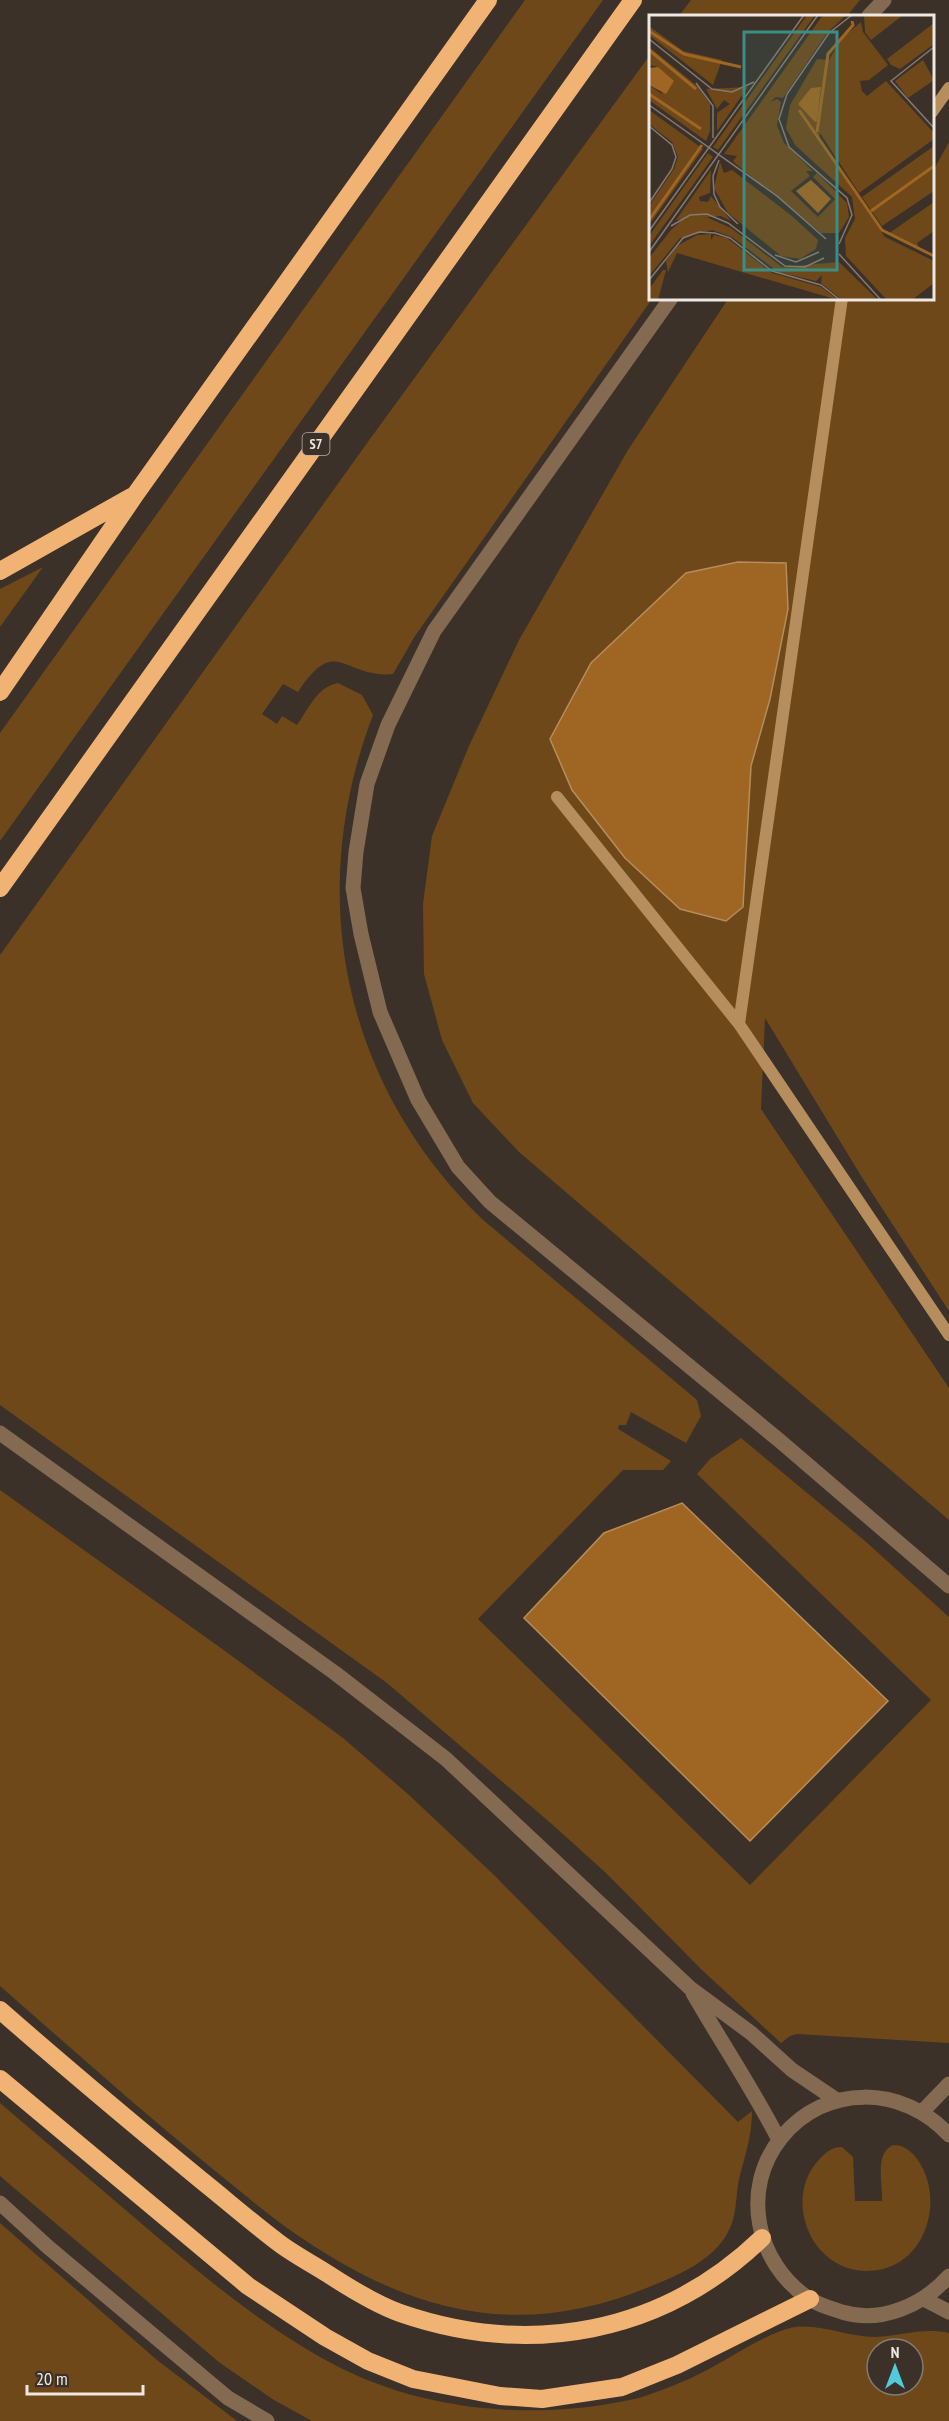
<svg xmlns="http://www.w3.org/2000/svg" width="949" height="2421" font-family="'PT Sans Narrow',sans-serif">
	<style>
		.green { fill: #6f4819; fill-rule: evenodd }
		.water { fill: #9e6622; stroke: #b68d5c; stroke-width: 1.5 }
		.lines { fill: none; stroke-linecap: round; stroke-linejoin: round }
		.stream { stroke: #b68d5c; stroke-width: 12 }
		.minor { stroke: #836a51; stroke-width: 15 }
		.highway { stroke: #f1b373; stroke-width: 18 }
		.labels { text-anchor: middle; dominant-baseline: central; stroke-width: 6; stroke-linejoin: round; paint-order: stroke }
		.shield { fill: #3b3128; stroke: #b8b1aa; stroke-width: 1.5 }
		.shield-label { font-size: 14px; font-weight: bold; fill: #eee8e2 }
		.inset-river { fill: none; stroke: #9e6622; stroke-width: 3 }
		.inset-road { fill: none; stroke: #837a72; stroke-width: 1.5 }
		.view { fill: #3c8d85; fill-opacity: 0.15; stroke: #3c8d85; stroke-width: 3 }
		.inset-edge { fill: none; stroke: #eee8e2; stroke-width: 3 }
	</style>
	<rect width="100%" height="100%" fill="#3b3128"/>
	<path class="green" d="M 525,0 L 603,0 L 0,841 L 0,733 Z
		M 691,0 L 860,0 L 847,16 L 679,16 Z
		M 650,55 L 652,299 L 415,636 L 393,674 C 343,679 337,633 298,692 L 283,684 L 262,714 L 277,724 L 282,716 L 297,725 C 309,708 317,687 338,683 L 362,695 L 373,715 C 304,895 343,1084 482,1219 L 697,1400 L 701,1416 L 686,1443 L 631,1412 L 626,1425 L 619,1425 L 618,1429 L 671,1461 L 663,1470 L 623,1470 L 478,1619 L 750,1885 L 931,1700 L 697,1474 L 710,1459 L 741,1438 L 865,1541 L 949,1617 L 949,2043 L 797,2034 L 790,2036 L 781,2043 L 702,1970 L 606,1873 L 554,1826 L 387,1683 L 0,1405 L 0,955 L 370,439 Z
		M 949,142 L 949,1311 L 863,1179 L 765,1018 L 761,1109 L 949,1388 L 949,1520 L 519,1152 L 473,1103 L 442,1040 L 424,974 L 423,904 L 432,836 L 469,746 L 519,640 L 628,450 L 728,299 L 932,298 L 933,171 Z
		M 43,567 L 0,627 L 0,589 Z
		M 0,1490 L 225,1651 L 343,1738 L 409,1795 L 494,1875 L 738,2122 L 752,2111 C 752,2136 745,2155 739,2179 C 736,2193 737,2208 732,2223 C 720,2258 681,2274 649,2287 C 513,2343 403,2310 287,2228 C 262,2210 238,2189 214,2170 C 141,2111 71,2048 0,1986 Z
		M 0,2103 C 45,2141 90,2180 135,2218 C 197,2271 261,2326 333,2364 C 425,2413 540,2421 639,2398 C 663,2390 687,2381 709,2369 C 732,2357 770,2331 795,2327 C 822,2324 848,2337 875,2337 C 901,2336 923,2327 949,2333 L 949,2421 L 312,2421 L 274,2400 L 220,2363 L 0,2176 ZM 877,2349 L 913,2349 L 913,2385 L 877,2385 Z
		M 893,2145 C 902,2145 906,2148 913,2154 C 949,2194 927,2272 866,2271 C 812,2270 784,2203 816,2163 C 824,2154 830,2147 842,2147 L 853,2157 L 855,2201 L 882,2201 C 883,2183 874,2154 893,2145 Z
		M 0,2223 L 157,2360 L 237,2421 L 0,2421 Z"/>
	<path class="water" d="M 738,562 L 786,563 L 788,609 L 770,699 L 751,766 L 743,907 L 726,921 L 680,909 L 625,858 L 572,790 L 550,739 L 591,663 L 686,573 Z
		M 682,1503 L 888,1701 L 750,1841 L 524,1618 L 604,1533 Z"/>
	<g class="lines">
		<path class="stream" d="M 932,112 L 949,88
			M 557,797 L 739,1024 L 949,1335
			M 739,1024 L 842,298"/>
		<path class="minor" d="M 869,16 L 884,0
			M 671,298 L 434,631 L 388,725 L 367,784 L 356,852 L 353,888 L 361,934 L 380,1012 L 418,1100 L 458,1167 L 490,1202 L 780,1441 L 949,1586
			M 0,1433 L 335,1673 L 446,1759 L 690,1988 L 751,2033 L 792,2070 L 838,2101
			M 693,1993 C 721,2042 753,2089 779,2140
			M 922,2112 L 949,2084
			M 949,2135 C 903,2085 825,2083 781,2138 C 740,2189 756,2263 808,2298 C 818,2305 830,2308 842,2312 C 881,2324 923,2305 949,2276
			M 0,2203 L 48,2247 L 228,2398 L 267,2421
			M 924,2299 L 949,2312"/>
		<path class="highway" d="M 0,571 L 131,497
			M 0,692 L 135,495 L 488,0
			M 0,888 L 633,0
			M 0,2010 C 66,2068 133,2124 201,2180 C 226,2200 250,2221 275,2240 C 291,2253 311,2263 328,2274 C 351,2289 375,2304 400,2313 C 530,2358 662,2334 762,2238
			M 0,2079 L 248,2286 L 325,2337 L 368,2361 L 413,2379 L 500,2396 L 542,2399 L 622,2387 L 677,2365 L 810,2299"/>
	</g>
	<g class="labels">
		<rect class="shield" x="302.5" y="433" width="27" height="22" rx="4.5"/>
		<g class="shield-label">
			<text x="316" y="444">S7</text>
		</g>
	</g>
	<g transform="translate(649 15)">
		<rect width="285" height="285" fill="#3b3128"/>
		<path d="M 158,0 L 166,0 L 69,135 L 64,132 ZM 174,0 L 197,0 L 178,18 L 134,83 L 127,82 L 121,87 L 128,84 L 132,87 L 128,110 L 135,128 L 164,156 L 157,156 L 161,161 L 142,176 L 169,202 L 186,184 L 164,162 L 168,158 L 198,188 L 200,202 L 190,218 L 172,218 L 87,149 L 84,146 L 88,141 L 75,139 ZM 215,0 L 254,0 L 222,25 L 216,17 ZM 212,7 L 214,17 L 239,50 L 220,65 L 211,66 L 213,76 L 218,81 L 237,66 L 285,118 L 285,124 L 210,178 L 171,118 L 170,126 L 236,222 L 285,246 L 285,268 L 263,285 L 238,285 L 197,241 L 196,223 L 206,204 L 203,182 L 146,130 L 137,113 L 141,90 L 168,44 L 180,45 L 193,23 ZM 285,8 L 285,29 L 251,54 L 242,50 L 238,44 ZM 0,11 L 34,36 L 73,45 L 64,70 L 0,20 ZM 0,32 L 48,71 L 61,89 L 61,116 L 57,126 L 0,85 L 0,70 L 13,79 L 9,52 L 0,50 ZM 274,45 L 285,65 L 259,83 L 246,66 ZM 99,72 L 68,116 L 68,98 L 81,89 L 75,85 L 68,94 L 57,74 ZM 0,95 L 54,134 L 0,210 L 0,191 L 25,154 L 29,142 L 23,127 L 0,109 ZM 285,131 L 285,176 L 233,211 L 213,182 ZM 59,138 L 64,142 L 0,231 L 0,221 ZM 71,147 L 75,158 L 83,155 L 143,201 L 169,225 L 167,234 L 151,244 L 132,241 L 79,198 L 65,173 ZM 62,155 L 61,178 L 50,182 L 51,186 L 59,187 L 62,181 L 82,206 L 72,201 L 27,205 ZM 285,187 L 285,216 L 268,228 L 270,233 L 239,219 ZM 55,201 L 82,213 L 133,252 L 190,247 L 229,285 L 193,285 L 172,268 L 173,260 L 167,266 L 129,257 L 83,222 L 63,215 L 31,223 L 0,261 L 0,243 L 22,215 L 33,205 ZM 62,219 L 62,225 L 65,220 L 78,223 L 123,258 L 172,272 L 189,285 L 28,238 L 19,257 L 17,246 L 28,231 L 48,220 ZM 14,255 L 17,255 L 9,285 L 0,285 L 0,274 Z" fill="#6f4819"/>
		<path d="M 9,52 L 25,66 L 17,79 L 0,70 L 0,53 ZM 172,72 L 168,106 L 166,107 L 149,89 L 162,73 ZM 162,165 L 182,184 L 169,198 L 147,176 Z" fill="#9e6622"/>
		<path class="inset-river" d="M 0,16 L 35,39 L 92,52M 0,35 L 47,74M 0,79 L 52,114M 150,95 L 233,215 L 285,241M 168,117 L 179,39 L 204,10 L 203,6M 222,196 L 285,151M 0,205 L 53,130"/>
		<path class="inset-road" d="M 0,24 L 63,74 L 83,77 L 105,67M 285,32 L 242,66 L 285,113M 47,68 L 64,91 L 64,123M 0,90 L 128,181 L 177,224M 0,111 L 23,130 L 27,142 L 23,154 L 0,188M 70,145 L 64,161 L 65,179 L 71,192 L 89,209M 22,211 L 41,200 L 58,199 L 79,208 L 136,251 L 156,252 L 175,243M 0,216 L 155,0M 190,229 L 203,200 L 198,183 L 140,132 L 130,104 L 138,79 L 180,18 L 203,0M 0,237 L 169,0M 190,239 L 232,285M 126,240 L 147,247 L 170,237M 0,265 L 34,223 L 50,217 L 66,218 L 81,223 L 123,256 L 172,270 L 191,285"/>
		<path class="view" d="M 95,17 L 188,17 L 188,255 L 95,255 Z"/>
		<rect width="285" height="285" class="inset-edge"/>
	</g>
	<g transform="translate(895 2367)"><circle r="28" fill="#3b3128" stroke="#837a72" stroke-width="1.5"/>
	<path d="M0-4.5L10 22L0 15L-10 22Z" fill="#52cbd9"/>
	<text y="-9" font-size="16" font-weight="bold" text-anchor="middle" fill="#eee8e2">N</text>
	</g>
	<path d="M27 2385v9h116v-9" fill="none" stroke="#eee8e2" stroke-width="3"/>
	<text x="36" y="2385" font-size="18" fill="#eee8e2" stroke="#3b3128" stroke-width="4.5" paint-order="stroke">20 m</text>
</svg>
